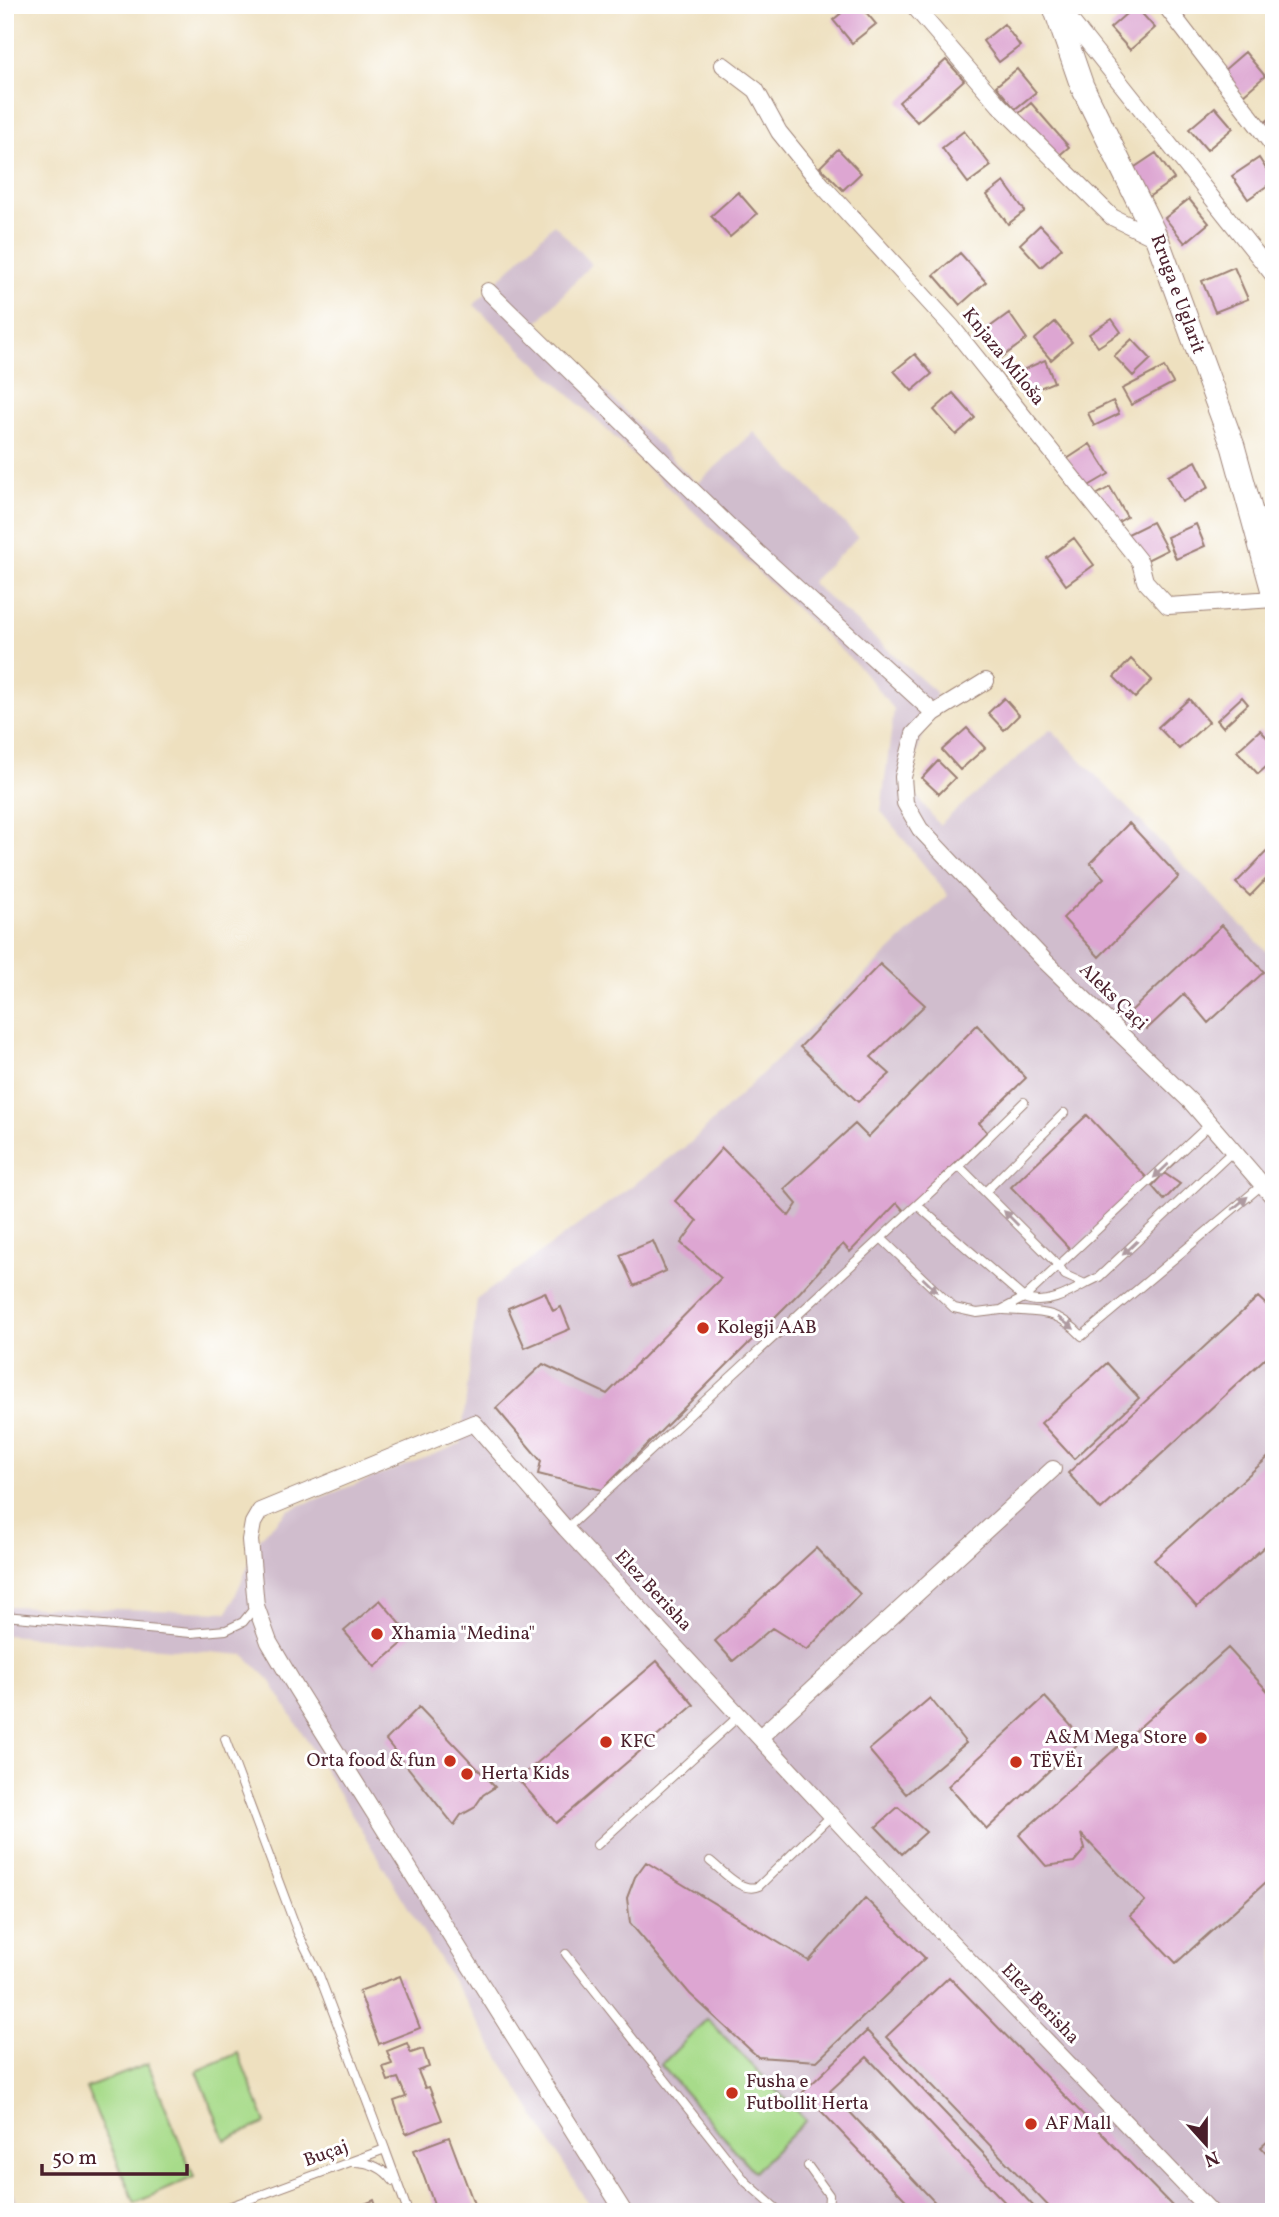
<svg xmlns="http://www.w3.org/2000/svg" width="1279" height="2217" font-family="Vollkorn,serif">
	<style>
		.industrial { fill: #d0bdcd }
		.green { fill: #a7db8a; stroke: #787d5a; stroke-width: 2 }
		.building { fill: #dda6d2 }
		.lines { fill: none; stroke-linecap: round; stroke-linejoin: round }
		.lane-casing { stroke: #9c8075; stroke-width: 10 }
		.street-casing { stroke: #9c8075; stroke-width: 18 }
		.secondary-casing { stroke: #9c8075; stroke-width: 25 }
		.lane { stroke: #fff; stroke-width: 8 }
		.street { stroke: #fff; stroke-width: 16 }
		.secondary { stroke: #fff; stroke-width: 23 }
		.oneway { fill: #ae9aa0 }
		.poi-dot { fill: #c8321e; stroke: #fff; stroke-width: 2.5 }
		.labels { text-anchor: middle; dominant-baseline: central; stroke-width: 6; stroke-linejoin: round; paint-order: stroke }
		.street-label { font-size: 19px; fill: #4a1f2b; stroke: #fff }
		.poi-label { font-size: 19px; fill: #4a1f2b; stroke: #fff; text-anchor: start }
	</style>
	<rect width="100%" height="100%" fill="#fff"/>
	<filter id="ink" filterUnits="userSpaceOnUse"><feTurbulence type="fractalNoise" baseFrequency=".0143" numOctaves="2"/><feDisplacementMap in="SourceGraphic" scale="14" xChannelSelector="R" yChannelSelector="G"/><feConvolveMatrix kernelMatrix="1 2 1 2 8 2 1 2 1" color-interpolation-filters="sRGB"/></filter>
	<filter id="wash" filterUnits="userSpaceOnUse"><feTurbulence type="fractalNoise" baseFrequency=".00686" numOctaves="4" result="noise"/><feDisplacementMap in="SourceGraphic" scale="28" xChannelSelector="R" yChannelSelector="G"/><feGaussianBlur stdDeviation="1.57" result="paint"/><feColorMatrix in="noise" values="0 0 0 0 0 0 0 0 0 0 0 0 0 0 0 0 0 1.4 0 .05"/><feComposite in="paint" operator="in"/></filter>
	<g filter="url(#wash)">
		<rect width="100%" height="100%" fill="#eee0bf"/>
		<path class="industrial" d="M 554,224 L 591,264 L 537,323 L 697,484 L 754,432 L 858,537 L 811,582 L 937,693 L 907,783 L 939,825 L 1051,729 L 1274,959 L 1274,2212 L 593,2212 L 270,1680 L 244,1655 L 5,1635 L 5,1606 L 228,1612 L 261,1537 L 288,1510 L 461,1444 L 477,1299 L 689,1144 L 948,895 L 881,811 L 894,709 L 860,668 L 474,305 Z
			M 5,2174 L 21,2212 L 8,2212 L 5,2204 Z"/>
		<path class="green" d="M 707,2019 L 806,2120 L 754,2172 L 661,2065 Z
			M 238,2053 L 266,2123 L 225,2140 L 197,2071 Z
			M 148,2064 L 194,2177 L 135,2203 L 86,2088 Z"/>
		<g id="blocks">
			<path class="building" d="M 851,5 L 860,5 L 876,24 L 852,43 L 833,20 Z
				M 1174,5 L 1197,5 L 1182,16 Z
				M 1135,6 L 1155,28 L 1130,50 L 1110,28 Z
				M 1004,24 L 1020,46 L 999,62 L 983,41 Z
				M 1245,52 L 1265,76 L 1243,95 L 1223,71 Z
				M 946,60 L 964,80 L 917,122 L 899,102 Z
				M 1017,69 L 1036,92 L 1015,109 L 996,86 Z
				M 1031,103 L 1069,147 L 1056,158 L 1018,114 Z
				M 1215,107 L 1233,128 L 1207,150 L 1189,129 Z
				M 1274,115 L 1274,134 L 1264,123 Z
				M 964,131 L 991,166 L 968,183 L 942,148 Z
				M 838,149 L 861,173 L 843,190 L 820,167 Z
				M 1156,153 L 1174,179 L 1147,198 L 1129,171 Z
				M 1259,158 L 1274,181 L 1248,199 L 1232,176 Z
				M 1004,182 L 1025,211 L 1008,224 L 987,195 Z
				M 738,192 L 757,214 L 730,237 L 711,216 Z
				M 1189,199 L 1209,223 L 1185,243 L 1165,218 Z
				M 1040,225 L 1062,248 L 1041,267 L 1020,244 Z
				M 960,253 L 986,282 L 960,305 L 934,275 Z
				M 1234,267 L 1248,299 L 1215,312 L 1202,281 Z
				M 1009,313 L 1027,339 L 1001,358 L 983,332 Z
				M 1112,319 L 1121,332 L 1098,347 L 1089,334 Z
				M 1055,322 L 1072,342 L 1051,360 L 1034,340 Z
				M 1132,339 L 1151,359 L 1133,376 L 1114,356 Z
				M 915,354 L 932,374 L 912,391 L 894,371 Z
				M 1045,360 L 1054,382 L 1025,394 L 1016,373 Z
				M 1164,367 L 1173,383 L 1131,405 L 1122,389 Z
				M 953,393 L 975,418 L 956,435 L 934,410 Z
				M 1113,401 L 1119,414 L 1094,426 L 1088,413 Z
				M 1090,444 L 1109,474 L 1085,488 L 1067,459 Z
				M 1196,461 L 1209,487 L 1182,502 L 1168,476 Z
				M 1110,487 L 1127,517 L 1113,525 L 1096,495 Z
				M 1152,522 L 1167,550 L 1143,562 L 1128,534 Z
				M 1196,524 L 1205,546 L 1176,559 L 1167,537 Z
				M 1074,538 L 1094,565 L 1066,585 L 1047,558 Z
				M 1131,659 L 1152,680 L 1135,698 L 1114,677 Z
				M 1242,697 L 1248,704 L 1223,727 L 1217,720 Z
				M 1004,698 L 1019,715 L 1004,730 L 988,713 Z
				M 1189,699 L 1209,722 L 1179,749 L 1158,727 Z
				M 967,728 L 985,748 L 960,770 L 942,750 Z
				M 1260,730 L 1274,745 L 1274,760 L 1258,774 L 1237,751 Z
				M 938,761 L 955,778 L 939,794 L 922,778 Z
				M 1129,823 L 1179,877 L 1099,957 L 1063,918 L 1104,878 L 1090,863 Z
				M 1274,844 L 1274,871 L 1250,896 L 1236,883 Z
				M 1222,925 L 1264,972 L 1208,1023 L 1184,994 L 1147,1029 L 1130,1012 Z
				M 880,964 L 925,1005 L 871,1057 L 890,1074 L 858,1102 L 800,1047 Z
				M 977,1025 L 1026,1078 L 979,1123 L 987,1132 L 905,1212 L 897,1203 L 850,1252 L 843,1244 L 800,1292 L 602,1490 L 538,1474 L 541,1461 L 496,1408 L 543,1364 L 607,1394 L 721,1278 L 681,1243 L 697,1221 L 675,1201 L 722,1148 L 789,1216 L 797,1204 L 784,1189 L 855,1124 L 868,1137 Z
				M 1087,1115 L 1147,1178 L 1071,1250 L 1011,1187 Z
				M 1164,1173 L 1180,1184 L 1164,1200 L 1152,1186 Z
				M 653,1241 L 666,1271 L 634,1286 L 620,1255 Z
				M 545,1292 L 553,1311 L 561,1307 L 570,1329 L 525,1348 L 508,1308 Z
				M 1258,1297 L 1274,1312 L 1274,1350 L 1101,1510 L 1068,1473 Z
				M 1107,1363 L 1139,1398 L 1074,1459 L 1041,1423 Z
				M 1274,1452 L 1274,1538 L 1197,1607 L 1154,1560 Z
				M 816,1548 L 860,1594 L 807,1650 L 772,1628 L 733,1661 L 715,1641 Z
				M 380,1600 L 411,1636 L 375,1667 L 344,1631 Z
				M 1228,1648 L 1274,1698 L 1274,1875 L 1176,1963 L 1130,1915 L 1145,1901 L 1081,1834 L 1085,1849 L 1074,1862 L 1046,1866 L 1019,1835 Z
				M 657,1661 L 694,1705 L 556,1823 L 518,1779 Z
				M 1045,1697 L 1083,1739 L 987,1829 L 948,1786 Z
				M 930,1698 L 966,1743 L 906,1794 L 869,1750 Z
				M 419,1707 L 495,1787 L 483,1795 L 474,1808 L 461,1815 L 454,1825 L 386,1740 Z
				M 898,1807 L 926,1832 L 902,1854 L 876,1827 Z
				M 646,1862 L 809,1961 L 865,1898 L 925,1958 L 817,2061 L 758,2057 L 690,1994 L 630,1923 L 627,1898 L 635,1877 Z
				M 400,1976 L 420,2028 L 379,2044 L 359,1991 Z
				M 949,1977 L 1178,2212 L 1054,2212 L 886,2037 Z
				M 867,2031 L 1039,2212 L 1014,2212 L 867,2057 L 830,2091 L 944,2212 L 917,2212 L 803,2092 Z
				M 407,2043 L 411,2053 L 423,2049 L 429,2067 L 418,2071 L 425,2088 L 429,2087 L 442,2120 L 406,2134 L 394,2101 L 406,2097 L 398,2078 L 388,2081 L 383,2067 L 392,2064 L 387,2051 Z
				M 1274,2136 L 1274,2161 L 1261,2147 Z
				M 449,2137 L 477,2212 L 437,2212 L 414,2150 Z
				M 374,2200 L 378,2212 L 345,2212 Z"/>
		</g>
	</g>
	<g filter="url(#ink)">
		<use href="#blocks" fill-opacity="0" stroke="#9c8075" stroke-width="2"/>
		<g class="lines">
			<g class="lane-casing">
				<path id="lane" d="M 959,1166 L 1059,1266 L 1065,1275 L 1085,1284 L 1099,1277 L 1233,1151
					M 985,1192 L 1064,1113
					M 917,1205 L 1024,1298 C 1044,1307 1068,1294 1085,1284
					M 881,1238 L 954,1308 L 977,1313 L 1001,1310 L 1024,1298 L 1210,1124
					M 1004,1310 C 1041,1313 1055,1308 1082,1336 L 1262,1185
					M 566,1529 L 959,1166 L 1024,1102
					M 5,1616 L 191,1633 L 226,1630 L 243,1622 L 256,1606
					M 225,1739 L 298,1933 L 319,1975 L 385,2149
					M 597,1845 L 740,1715
					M 710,1861 C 723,1871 742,1894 759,1886 L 832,1815
					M 566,1954 L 746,2182 L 780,2212
					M 353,2162 C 369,2162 384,2168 393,2181
					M 808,2166 L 829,2195 L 828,2212
					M 215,2212 L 385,2149 L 408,2212"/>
			</g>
			<g class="street-casing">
				<path id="street" d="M 913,5 L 999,105 L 1112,217 L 1157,239
					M 1165,5 L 1274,147
					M 1060,7 L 1274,276
					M 723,65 L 756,90 L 779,132 L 822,185 L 952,327 L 1140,562 L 1145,581 L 1168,606 L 1274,599
					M 488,291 L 733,530 L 934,713
					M 1259,540 L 1274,521
					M 986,681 L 934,713 L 914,734 L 903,777 L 905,803 L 920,829 L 1046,962 L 1191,1102 L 1274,1198
					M 760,1737 L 1053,1469
					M 624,2212 L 296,1688 L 269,1642 L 256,1606 L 250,1540 L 253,1523 L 260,1511 L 474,1423 L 566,1529 L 901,1890 L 1211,2212"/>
			</g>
			<g class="secondary-casing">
				<g id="secondary">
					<path id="s1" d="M 1054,5 L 1082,86 L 1157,239 L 1233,446 L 1274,595"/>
				</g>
			</g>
			<use href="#lane" class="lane"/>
			<use href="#street" class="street"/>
			<use href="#secondary" class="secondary"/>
		</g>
		<defs><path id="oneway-solid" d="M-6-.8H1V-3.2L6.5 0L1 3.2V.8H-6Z" transform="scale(1.75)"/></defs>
		<g class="oneway">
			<use href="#oneway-solid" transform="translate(1161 1171) rotate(137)"/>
			<use href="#oneway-solid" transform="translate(1240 1203) rotate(-40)"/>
			<use href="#oneway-solid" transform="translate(1011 1218) rotate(-135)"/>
			<use href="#oneway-solid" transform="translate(1130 1248) rotate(137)"/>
			<use href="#oneway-solid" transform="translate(930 1285) rotate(44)"/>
			<use href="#oneway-solid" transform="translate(1066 1323) rotate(36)"/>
		</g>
	</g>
	<g class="poi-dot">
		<circle cx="703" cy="1328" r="7"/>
		<circle cx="377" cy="1634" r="7"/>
		<circle cx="1201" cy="1738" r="7"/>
		<circle cx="606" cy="1742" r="7"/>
		<circle cx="450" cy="1761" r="7"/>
		<circle cx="1016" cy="1762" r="7"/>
		<circle cx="467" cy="1774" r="7"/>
		<circle cx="732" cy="2093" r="7"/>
		<circle cx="1031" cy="2124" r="7"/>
	</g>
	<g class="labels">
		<g class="street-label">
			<text stroke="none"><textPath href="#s1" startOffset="315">Rruga e Uglarit</textPath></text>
			<text transform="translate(1003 357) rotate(51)">Knjaza Miloša</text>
			<text transform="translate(1113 997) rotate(44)">Aleks Çaçi</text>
			<text transform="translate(653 1591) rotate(47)">Elez Berisha</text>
			<text transform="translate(1040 2004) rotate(46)">Elez Berisha</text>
			<text transform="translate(326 2154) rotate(-20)">Buçaj</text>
		</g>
		<g class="poi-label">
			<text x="717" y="1328">Kolegji AAB</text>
			<text x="391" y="1634">Xhamia "Medina"</text>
			<text x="1187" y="1738" text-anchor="end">A&amp;M Mega Store</text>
			<text x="620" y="1742">KFC</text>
			<text x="436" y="1761" text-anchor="end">Orta food &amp; fun</text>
			<text x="1030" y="1762">TËVË1</text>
			<text x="481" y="1774">Herta Kids</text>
			<text x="746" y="2082">Fusha e<tspan x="746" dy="22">Futbollit Herta</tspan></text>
			<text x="1045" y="2124">AF Mall</text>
		</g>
	</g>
	<rect width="1279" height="2217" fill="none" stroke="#fff" stroke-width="28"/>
	<g transform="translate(1206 2144) rotate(159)" stroke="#ffffff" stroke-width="5" paint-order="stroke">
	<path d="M0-5L12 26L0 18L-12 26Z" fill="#4a1f2b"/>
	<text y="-10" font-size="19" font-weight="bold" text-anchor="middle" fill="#4a1f2b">N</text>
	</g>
	<path d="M42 2164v10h145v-10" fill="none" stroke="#4a1f2b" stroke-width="3.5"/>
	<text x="52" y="2164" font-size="21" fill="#4a1f2b" stroke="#ffffff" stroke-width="5" paint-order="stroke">50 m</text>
</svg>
